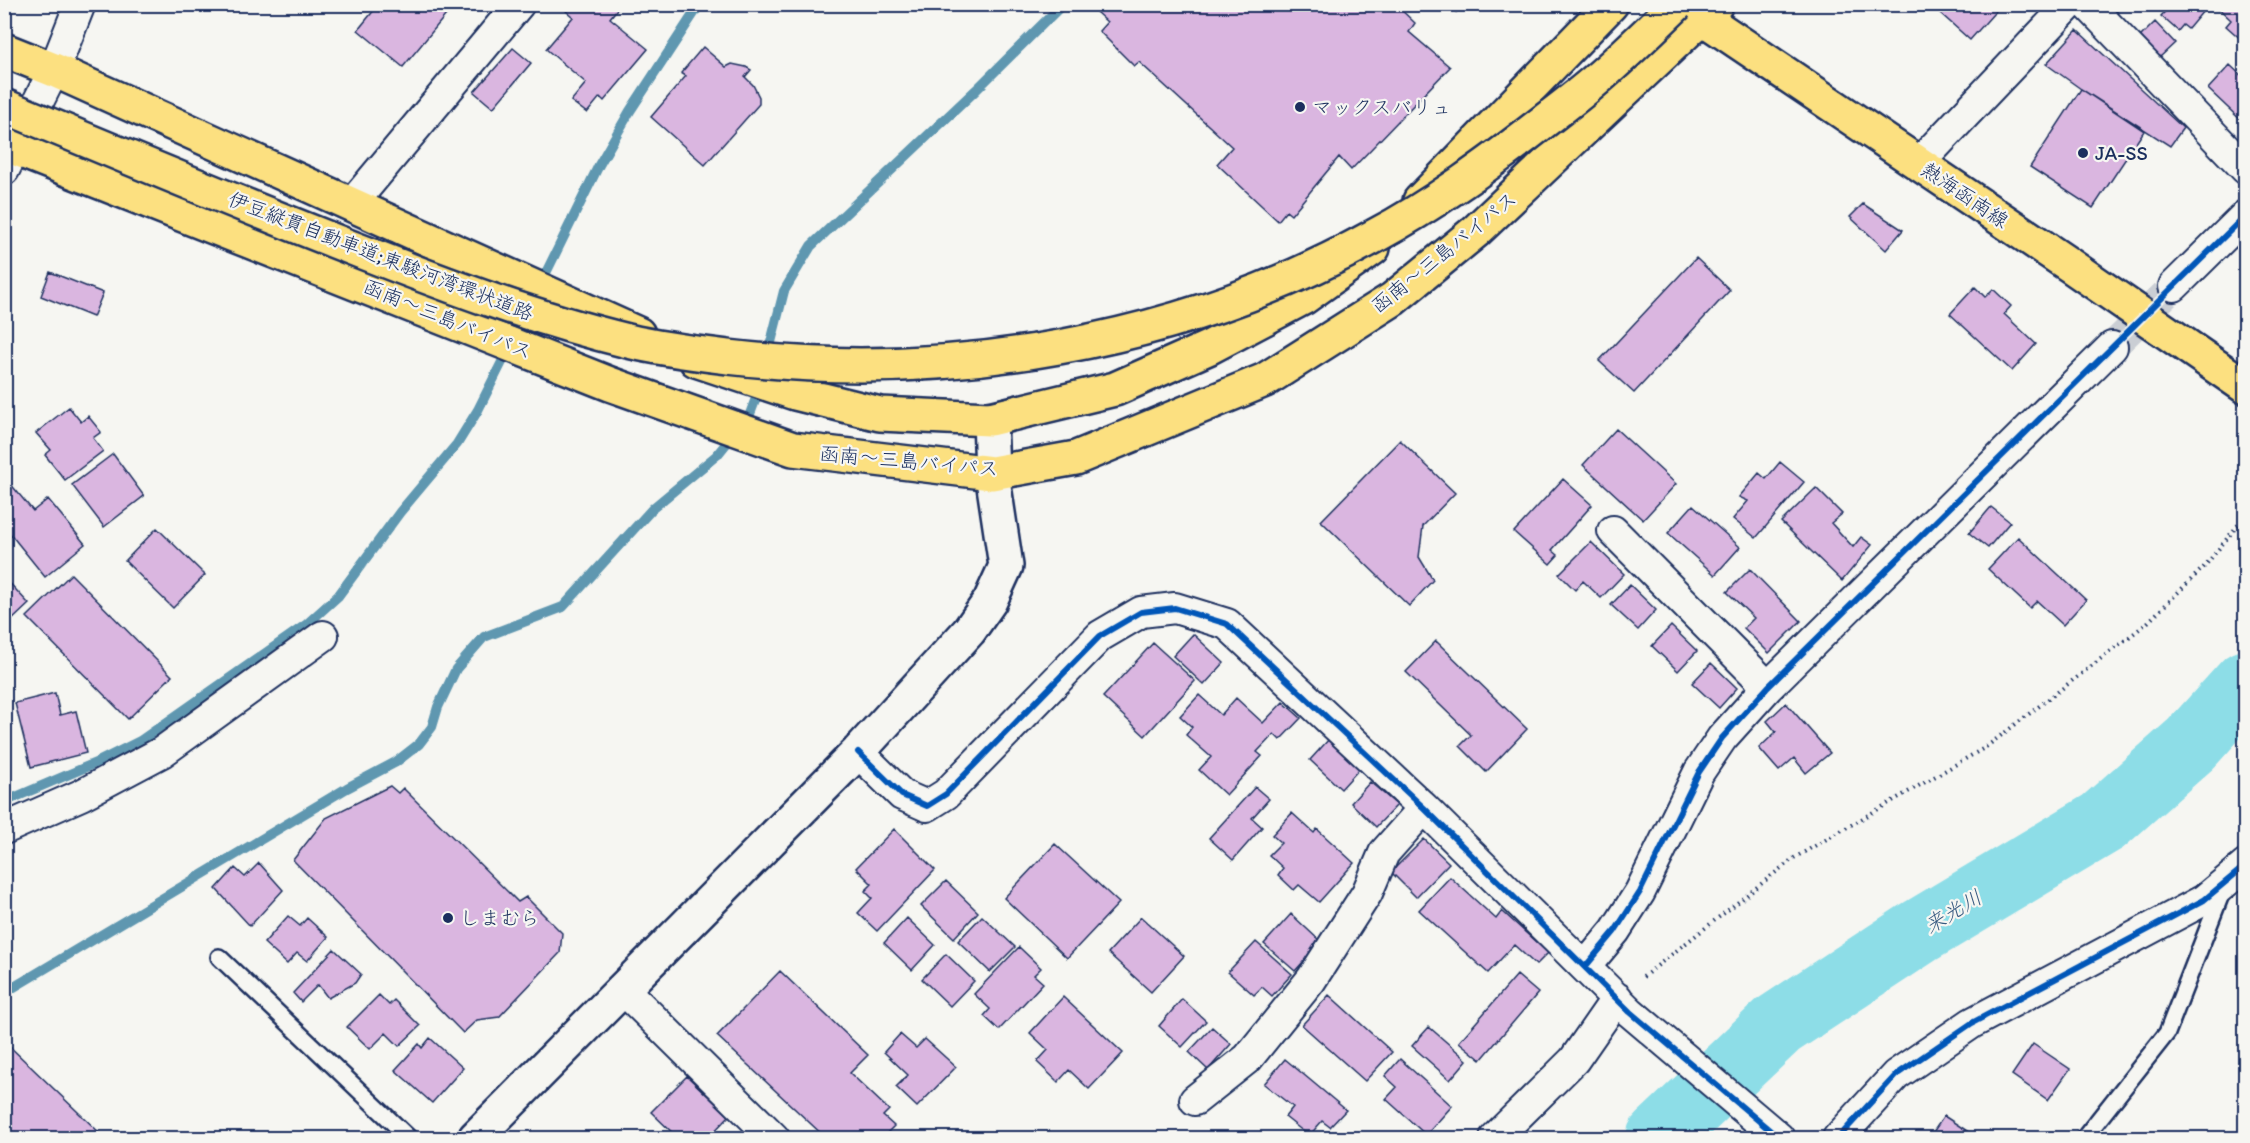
<svg xmlns="http://www.w3.org/2000/svg" width="2250" height="1143" font-family="Itim,'Klee One',sans-serif">
	<style>
		.lines { fill: none; stroke-linecap: round; stroke-linejoin: round }
		.stream { stroke: #5f97b0; stroke-width: 10 }
		.river { stroke: #8ddde7; stroke-width: 66 }
		.building { fill: #dab6e0; stroke: #1b2f5e; stroke-width: 1.5 }
		.minor-tunnel { stroke: #caced4; stroke-width: 30; stroke-dasharray: 30 15; stroke-linecap: butt }
		.service-casing { stroke: #1b2f5e; stroke-width: 20 }
		.minor-casing { stroke: #1b2f5e; stroke-width: 34 }
		.tertiary-casing { stroke: #1b2f5e; stroke-width: 38 }
		.primary-casing { stroke: #1b2f5e; stroke-width: 38 }
		.trunk-casing { stroke: #1b2f5e; stroke-width: 38 }
		.path { stroke: #1b2f5e; stroke-width: 4; stroke-dasharray: 1.5 4.5; stroke-linecap: butt }
		.service { stroke: #f6f6f2; stroke-width: 15 }
		.minor { stroke: #f6f6f2; stroke-width: 30 }
		.tertiary { stroke: #f6f6f2; stroke-width: 33 }
		.primary { stroke: #fce080; stroke-width: 33 }
		.trunk { stroke: #fce080; stroke-width: 33 }
		.motorway-bridge-casing { stroke: #1b2f5e; stroke-width: 38; stroke-linecap: butt }
		.motorway-bridge { stroke: #fce080; stroke-width: 33 }
		.cycleway-casing { stroke: #f6f6f2; stroke-width: 10 }
		.cycleway { stroke: #0057b8; stroke-width: 6 }
		.poi-dot { fill: #1b2f5e; stroke: #f6f6f2; stroke-width: 2 }
		.labels { text-anchor: middle; dominant-baseline: central; stroke-width: 4.5; stroke-linejoin: round; paint-order: stroke }
		.poi-label { font-size: 20px; fill: #1b2f5e; stroke: #f6f6f2; text-anchor: start }
		.street-label { font-size: 20px; fill: #1b2f5e; stroke: #f6f6f2 }
		.water-label { font-size: 21px; font-style: italic; fill: #385a80; stroke: #f6f6f2 }
	</style>
	<rect width="100%" height="100%" fill="#f6f6f2"/>
	<filter id="ink" filterUnits="userSpaceOnUse"><feTurbulence type="fractalNoise" baseFrequency=".0167" numOctaves="2"/><feDisplacementMap in="SourceGraphic" scale="12" xChannelSelector="R" yChannelSelector="G"/><feConvolveMatrix kernelMatrix="1 2 1 2 8 2 1 2 1" color-interpolation-filters="sRGB"/></filter>
	<g filter="url(#ink)">
		<g class="lines">
			<path class="stream" d="M 540,285 L 599,165 L 630,111 L 700,4
				M 767,358 L 784,291 L 811,246 L 976,90 L 1063,4
				M 4,802 L 100,761 L 140,741 L 307,624 L 338,596 L 400,512 L 457,444 L 478,410 L 525,316
				M 4,993 L 347,788 L 396,762 L 419,744 L 432,727 L 438,707 L 456,669 L 484,637 L 563,607 L 653,508 L 717,455 L 750,414 L 761,385"/>
			<path class="river" d="M 1659,1138 L 1778,1025 L 1919,932 L 2103,822 L 2191,744 L 2246,683"/>
		</g>
		<path class="building" d="M 379,4 L 455,4 L 403,67 L 358,30 Z
			M 572,4 L 621,4 L 610,18 L 648,49 L 604,101 L 600,97 L 587,113 L 571,101 L 586,83 L 546,49 L 573,17 L 566,11 Z
			M 1103,4 L 1395,4 L 1415,23 L 1409,32 L 1450,67 L 1351,170 L 1339,157 L 1291,215 L 1286,211 L 1278,221 L 1217,164 L 1232,147 L 1139,62 L 1134,66 L 1099,31 L 1107,22 L 1096,12 Z
			M 1447,4 L 1461,4 L 1456,12 Z
			M 1930,4 L 2002,4 L 1970,40 Z
			M 2172,4 L 2209,4 L 2188,29 L 2183,25 L 2178,31 L 2161,16 Z
			M 2214,4 L 2246,4 L 2246,38 L 2243,41 L 2226,26 L 2231,20 Z
			M 2155,22 L 2175,43 L 2160,57 L 2140,37 Z
			M 2077,30 L 2183,128 L 2170,146 L 2081,89 L 2046,64 Z
			M 703,47 L 726,67 L 732,64 L 746,67 L 751,70 L 745,77 L 753,85 L 759,97 L 759,104 L 705,165 L 651,117 L 686,76 L 681,73 Z
			M 513,48 L 531,63 L 493,108 L 474,92 Z
			M 2230,65 L 2246,80 L 2246,125 L 2208,89 Z
			M 2081,89 L 2144,131 L 2093,208 L 2030,167 Z
			M 1863,204 L 1903,230 L 1886,250 L 1850,217 Z
			M 1696,258 L 1730,290 L 1634,393 L 1599,361 Z
			M 50,272 L 103,293 L 93,317 L 41,296 Z
			M 1975,287 L 1985,297 L 1993,289 L 2011,306 L 2004,314 L 2036,344 L 2012,371 L 1950,314 Z
			M 69,407 L 81,422 L 88,416 L 101,432 L 93,438 L 103,451 L 65,480 L 45,455 L 51,450 L 36,433 Z
			M 1616,429 L 1676,484 L 1643,520 L 1583,465 Z
			M 1400,440 L 1455,493 L 1423,526 L 1419,557 L 1433,580 L 1409,606 L 1321,521 Z
			M 113,454 L 144,496 L 104,527 L 72,485 Z
			M 1780,462 L 1804,482 L 1756,538 L 1733,519 L 1748,501 L 1739,497 L 1759,473 L 1766,479 Z
			M 4,476 L 33,511 L 48,499 L 85,544 L 45,577 L 8,531 L 4,533 Z
			M 1563,479 L 1592,505 L 1552,550 L 1558,555 L 1550,564 L 1514,532 Z
			M 1816,488 L 1842,514 L 1831,523 L 1853,547 L 1861,537 L 1872,545 L 1842,581 L 1781,522 Z
			M 1693,505 L 1740,547 L 1715,575 L 1668,533 Z
			M 1991,507 L 2010,522 L 1988,548 L 1969,533 Z
			M 157,528 L 205,575 L 173,608 L 125,561 Z
			M 2018,537 L 2086,600 L 2063,625 L 2037,601 L 2030,608 L 1988,569 Z
			M 1591,542 L 1624,574 L 1601,598 L 1583,581 L 1575,590 L 1559,574 Z
			M 1750,569 L 1801,621 L 1769,653 L 1744,628 L 1754,618 L 1727,592 Z
			M 71,574 L 172,676 L 128,719 L 27,617 Z
			M 4,577 L 29,604 L 10,622 L 4,616 Z
			M 1630,585 L 1656,610 L 1638,630 L 1611,605 Z
			M 1671,626 L 1697,651 L 1678,671 L 1652,646 Z
			M 1193,634 L 1224,663 L 1204,685 L 1173,656 Z
			M 1436,641 L 1527,729 L 1486,772 L 1460,746 L 1471,735 L 1406,672 Z
			M 1153,643 L 1195,681 L 1145,736 L 1103,697 Z
			M 1711,663 L 1737,688 L 1719,708 L 1692,683 Z
			M 55,693 L 60,715 L 76,711 L 86,753 L 31,767 L 15,703 Z
			M 1199,695 L 1221,715 L 1236,698 L 1263,723 L 1283,702 L 1301,718 L 1280,740 L 1274,734 L 1257,752 L 1262,756 L 1226,795 L 1199,770 L 1211,757 L 1186,735 L 1192,727 L 1180,716 Z
			M 1786,703 L 1830,753 L 1806,773 L 1794,758 L 1779,771 L 1759,748 L 1776,732 L 1767,721 Z
			M 1330,738 L 1361,767 L 1341,789 L 1310,760 Z
			M 1370,782 L 1397,805 L 1376,827 L 1351,803 Z
			M 390,786 L 398,793 L 403,788 L 518,902 L 526,897 L 562,933 L 560,953 L 499,1017 L 477,1020 L 463,1033 L 293,860 L 326,818 Z
			M 1255,787 L 1269,799 L 1252,818 L 1262,827 L 1233,860 L 1209,838 Z
			M 1292,813 L 1314,833 L 1317,829 L 1354,863 L 1319,902 L 1299,885 L 1294,890 L 1278,875 L 1283,868 L 1269,855 L 1281,843 L 1272,835 Z
			M 894,829 L 935,870 L 877,931 L 858,913 L 872,898 L 865,891 L 872,884 L 856,868 Z
			M 1424,839 L 1449,863 L 1416,897 L 1391,872 Z
			M 1055,844 L 1119,903 L 1067,958 L 1004,898 Z
			M 259,863 L 283,890 L 250,926 L 216,889 L 235,868 L 245,877 Z
			M 1450,877 L 1496,919 L 1502,911 L 1548,953 L 1536,965 L 1514,945 L 1488,973 L 1419,910 Z
			M 946,881 L 978,912 L 954,938 L 921,906 Z
			M 1291,914 L 1321,942 L 1295,971 L 1264,944 Z
			M 288,916 L 300,926 L 307,918 L 328,937 L 307,961 L 297,953 L 287,964 L 264,943 Z
			M 982,916 L 1015,947 L 990,972 L 958,941 Z
			M 1141,917 L 1184,956 L 1151,992 L 1108,953 Z
			M 907,918 L 935,945 L 912,970 L 884,943 Z
			M 1256,942 L 1292,974 L 1272,996 L 1262,987 L 1254,995 L 1228,972 Z
			M 1019,947 L 1041,968 L 1034,975 L 1043,983 L 999,1030 L 984,1016 L 990,1009 L 974,994 Z
			M 334,949 L 361,974 L 355,983 L 328,998 L 318,985 L 301,1002 L 293,993 Z
			M 946,954 L 974,981 L 950,1006 L 922,979 Z
			M 780,971 L 868,1055 L 850,1073 L 889,1110 L 883,1116 L 894,1126 L 882,1138 L 826,1138 L 717,1036 Z
			M 1517,975 L 1538,993 L 1481,1060 L 1459,1042 Z
			M 379,995 L 389,1005 L 394,1000 L 420,1026 L 399,1046 L 386,1033 L 370,1049 L 347,1027 Z
			M 1329,995 L 1392,1052 L 1365,1081 L 1302,1025 Z
			M 1063,997 L 1123,1053 L 1089,1089 L 1069,1070 L 1058,1082 L 1037,1062 L 1048,1050 L 1030,1033 Z
			M 1182,999 L 1206,1021 L 1182,1047 L 1159,1026 Z
			M 1212,1027 L 1231,1044 L 1208,1070 L 1189,1052 Z
			M 1429,1027 L 1467,1060 L 1450,1080 L 1412,1046 Z
			M 900,1034 L 916,1048 L 925,1039 L 956,1067 L 917,1107 L 896,1087 L 908,1075 L 884,1052 Z
			M 430,1038 L 463,1068 L 432,1103 L 395,1070 L 419,1044 L 422,1048 Z
			M 4,1041 L 105,1138 L 4,1138 Z
			M 2033,1044 L 2070,1069 L 2048,1100 L 2012,1075 Z
			M 1285,1059 L 1346,1110 L 1330,1127 L 1322,1121 L 1309,1136 L 1285,1117 L 1293,1107 L 1264,1084 Z
			M 1400,1059 L 1452,1106 L 1426,1135 L 1386,1099 L 1397,1087 L 1385,1076 Z
			M 687,1076 L 729,1116 L 708,1138 L 678,1138 L 651,1112 Z
			M 1944,1116 L 1978,1138 L 1929,1138 Z"/>
		<g class="lines">
			<path class="minor-tunnel" d="M 2112,347 L 2174,286"/>
			<g class="service-casing">
				<path id="service" d="M 219,957 L 409,1138
					M 2084,1138 L 2167,1033 L 2222,892"/>
			</g>
			<g class="minor-casing">
				<path id="minor" d="M 2087,4 L 2246,169
					M 1918,164 L 2070,4
					M 4,170 L 54,70 L 80,4
					M 351,205 L 519,4
					M 2174,286 L 2246,215
					M 1613,531 L 1768,687
					M 858,752 L 902,795 L 927,806 L 946,794 L 1100,636 L 1141,612 L 1175,608 L 1227,624 L 1424,808 L 1630,1012 L 1779,1138
					M 4,829 L 81,795 L 162,752 L 323,636
					M 1585,967 L 1615,931 L 1640,892 L 1699,772 L 1722,738 L 1768,687 L 2112,347
					M 624,990 L 774,1138
					M 1195,1100 L 1248,1058 L 1311,980 L 1367,893 L 1384,853 L 1424,808
					M 1495,1138 L 1574,1060 L 1617,998
					M 1838,1138 L 1896,1075 L 1972,1023 L 2204,900 L 2246,865"/>
			</g>
			<g class="tertiary-casing">
				<path id="tertiary" d="M 475,1138 L 858,752 L 969,631 L 990,601 L 1006,566 L 992,473 L 990,419"/>
			</g>
			<g class="primary-casing">
				<path id="primary" d="M 1682,4 L 2071,266 L 2246,387"/>
			</g>
			<g class="trunk-casing">
				<path id="trunk" d="M 4,50 L 54,70 L 638,334
					M 4,144 L 610,384 L 793,449 L 992,473 L 1076,458 L 1265,380 L 1393,299 L 1476,231 L 1716,4
					M 1420,201 L 1611,4
					M 696,360 L 795,393 L 880,414 L 990,419 L 1115,389 L 1210,347 L 1303,298 L 1373,248"/>
			</g>
			<path class="path" d="M 1643,977 L 1794,858 L 1986,747 L 2146,624 L 2204,567 L 2246,515"/>
			<use href="#service" class="service"/>
			<use href="#minor" class="minor"/>
			<use href="#tertiary" class="tertiary"/>
			<use href="#primary" class="primary"/>
			<use href="#trunk" class="trunk"/>
			<g class="motorway-bridge-casing">
				<path id="motorway-bridge" d="M 4,106 C 123,155 241,205 360,251 C 447,285 537,319 628,341 C 661,349 695,353 728,357 C 947,383 1179,344 1373,237 C 1435,204 1492,162 1547,119 C 1564,106 1581,93 1597,79 C 1625,55 1651,29 1677,4"/>
			</g>
			<use href="#motorway-bridge" class="motorway-bridge"/>
			<g class="cycleway-casing">
				<path id="cycleway" d="M 858,752 L 902,795 L 927,806 L 946,794 L 1100,636 L 1141,612 L 1175,608 L 1227,624 L 1424,808 L 1630,1012 L 1779,1138
					M 1585,967 L 1615,931 L 1640,892 L 1699,772 L 1722,738 L 1768,687 L 2246,215
					M 1838,1138 L 1896,1075 L 1972,1023 L 2204,900 L 2246,865"/>
			</g>
			<use href="#cycleway" class="cycleway"/>
		</g>
	</g>
	<g class="poi-dot">
		<circle cx="1300" cy="107" r="6"/>
		<circle cx="2083" cy="153" r="6"/>
		<circle cx="448" cy="918" r="6"/>
	</g>
	<g class="labels">
		<g class="poi-label">
			<text x="1312" y="107">マックスバリュ</text>
			<text x="2095" y="153">JA-SS</text>
			<text x="460" y="918">しまむら</text>
		</g>
		<g class="street-label">
			<text transform="translate(1965 195) rotate(34)">熱海函南線</text>
			<text transform="translate(1444 252) rotate(-39)">函南～三島バイパス</text>
			<text transform="translate(381 256) rotate(21)">伊豆縦貫自動車道;東駿河湾環状道路</text>
			<text transform="translate(448 319) rotate(22)">函南～三島バイパス</text>
			<text transform="translate(909 461) rotate(5)">函南～三島バイパス</text>
		</g>
		<g class="water-label">
			<text transform="translate(1953 911) rotate(-31)">来光川</text>
		</g>
	</g>
	<rect width="2250" height="1143" fill="none" stroke="#f6f6f2" stroke-width="24"/>
	<rect x="12" y="12" width="2226" height="1119" fill="none" stroke="#1b2f5e" stroke-width="2" filter="url(#ink)"/>
</svg>
